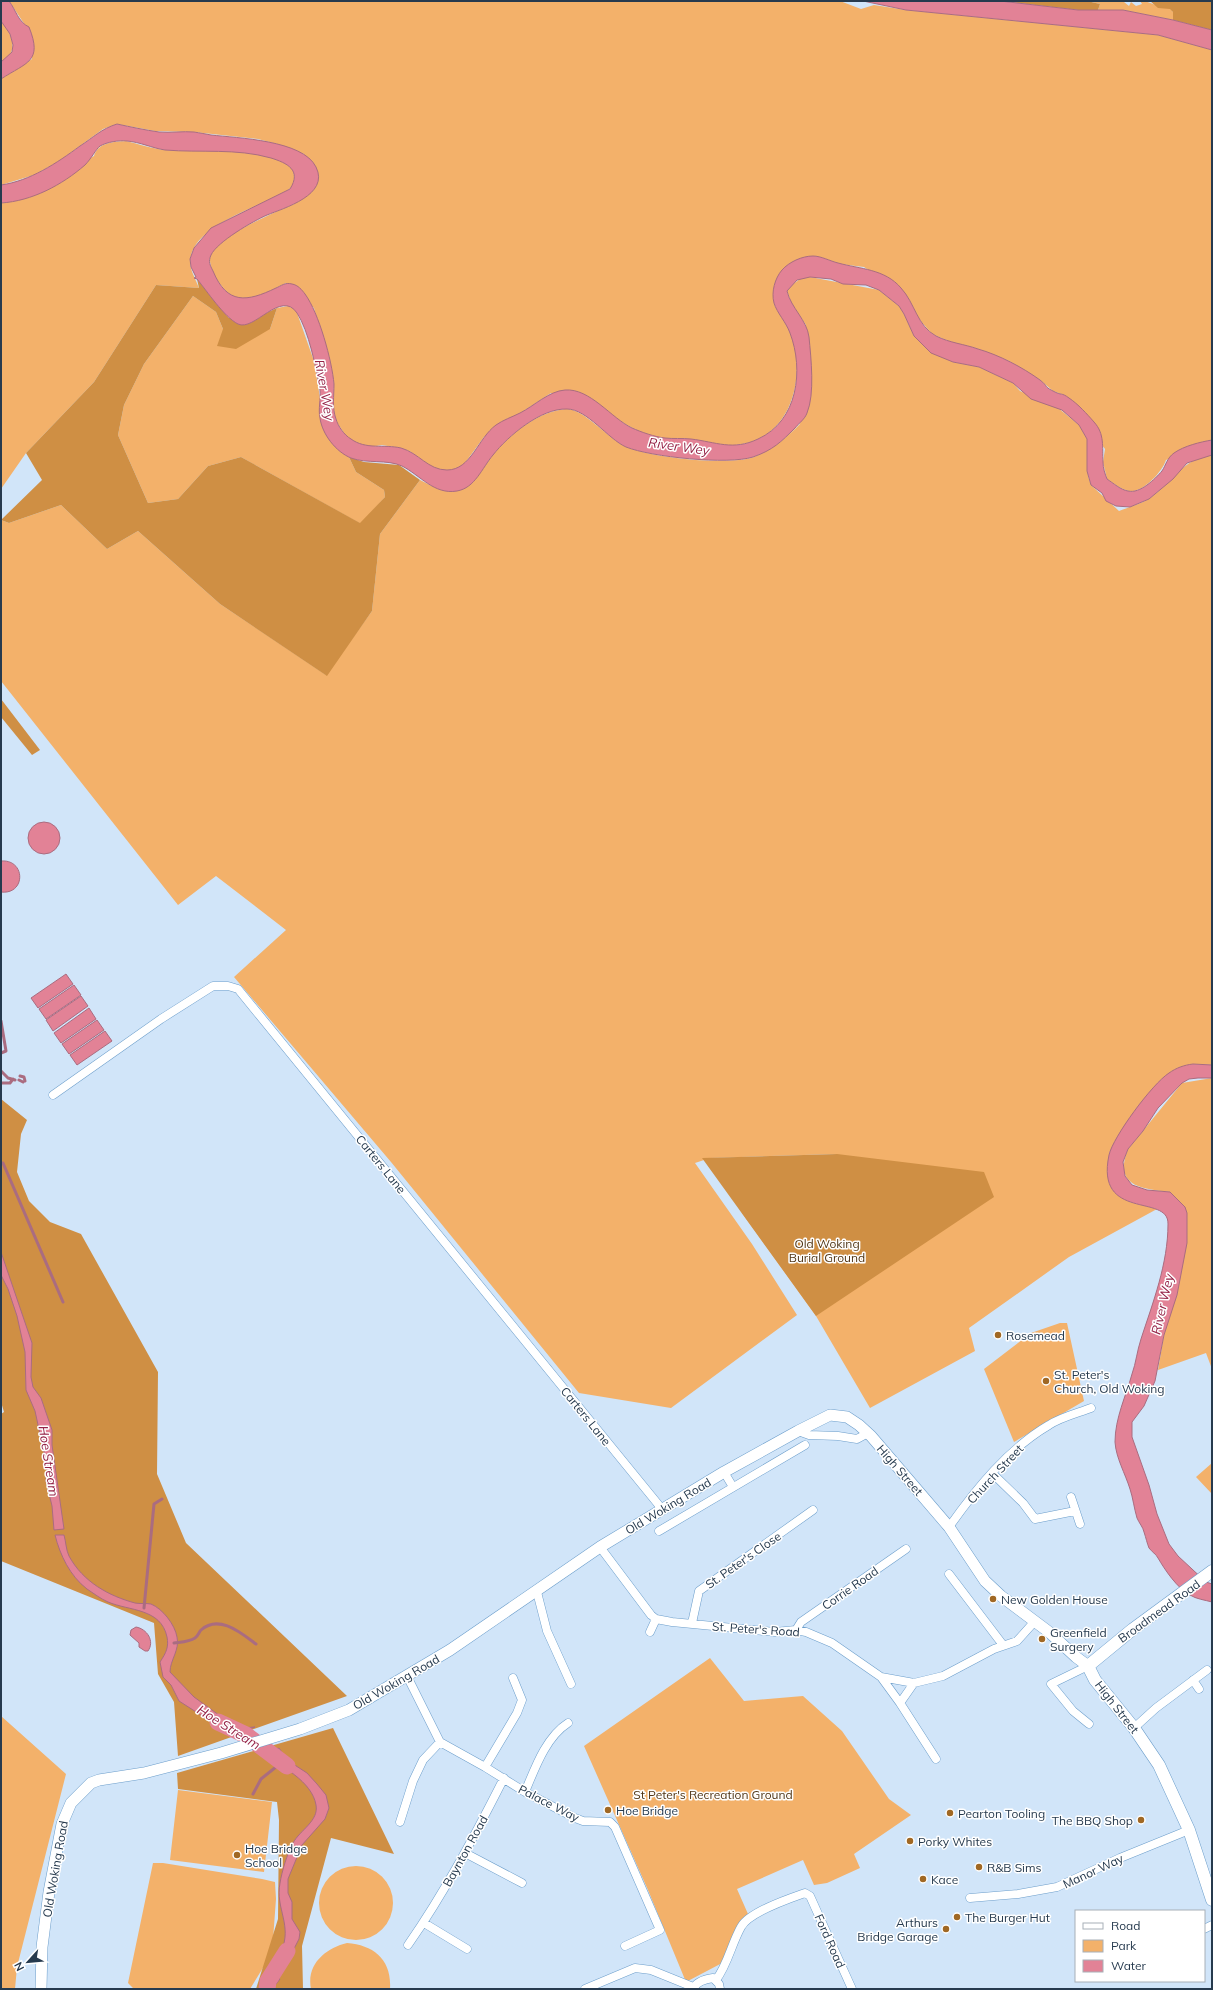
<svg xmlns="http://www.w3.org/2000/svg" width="1213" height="1990" font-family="Mulish,sans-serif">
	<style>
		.green { fill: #f3b16a }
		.forest { fill: #cf8f44 }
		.water { fill: #e28296; stroke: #aa6c80 }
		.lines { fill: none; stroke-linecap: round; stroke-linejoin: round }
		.stream { stroke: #aa6c80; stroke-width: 3 }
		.river { stroke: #e28296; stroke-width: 17 }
		.minor-casing { stroke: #6c9ecb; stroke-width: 9 }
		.secondary-casing { stroke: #6c9ecb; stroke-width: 12 }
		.primary-casing { stroke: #6c9ecb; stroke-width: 13 }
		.minor { stroke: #fff; stroke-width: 8 }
		.secondary { stroke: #fff; stroke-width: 11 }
		.primary { stroke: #fff; stroke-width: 12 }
		.poi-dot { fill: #a06824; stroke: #fff; stroke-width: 1.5 }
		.labels { text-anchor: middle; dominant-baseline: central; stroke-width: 3; stroke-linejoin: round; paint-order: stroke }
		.street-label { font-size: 12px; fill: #263a4e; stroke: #fff }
		.park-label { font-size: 12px; fill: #513616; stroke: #fff }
		.poi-label { font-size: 12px; fill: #263a4e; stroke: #fff; text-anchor: start }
		.water-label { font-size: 13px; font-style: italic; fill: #942246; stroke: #fff }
	</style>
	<rect width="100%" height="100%" fill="#d1e5f9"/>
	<path class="green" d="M 9,1 L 840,1 L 861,9 L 874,5 L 906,10 L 1158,35 L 1212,50 L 1212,440 L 1166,460 C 1162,472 1143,493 1129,491 C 1122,490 1113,483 1107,479 L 1103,462 L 1105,449 L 1064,395 L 1053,391 L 1040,380 L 1009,361 L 975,348 L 953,343 L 932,334 L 918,318 L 907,296 L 864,267 L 840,264 L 815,256 L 774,304 C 783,319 794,335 796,353 C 801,392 785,437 742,444 C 723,448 707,441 688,439 C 680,437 672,439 664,439 C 650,437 633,429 622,422 L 551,393 L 484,437 L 465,463 L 457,470 L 442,470 L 432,468 L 411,452 L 400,448 L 382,445 L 370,447 L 354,442 L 346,436 L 336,421 L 334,410 L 334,383 L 314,308 L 286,283 C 272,290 255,301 240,299 C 225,297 203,265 212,251 C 224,234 275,212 294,204 L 304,154 L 277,144 L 258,139 L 194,132 L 155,131 L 117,124 L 103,129 L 58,162 L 34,175 L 1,185 L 1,79 L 32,59 L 25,25 Z
		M 1087,1 L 1125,1 L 1124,2 L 1129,6 L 1131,2 L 1136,6 L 1142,4 L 1140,1 C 1152,1 1158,9 1170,8 L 1173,12 L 1173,20 L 1123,10 L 1098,10 L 1100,4 Z
		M 1,21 C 12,33 20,53 1,62 Z
		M 126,141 C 139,144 152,149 166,150 C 200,152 266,145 293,169 C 294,174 295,179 293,184 C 291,190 284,192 279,195 C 253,209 191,227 190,262 C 190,270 196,280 199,288 L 156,285 L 94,382 L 26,453 L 1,489 L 1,203 L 5,203 L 94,156 C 98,142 114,142 126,141 Z
		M 803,277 L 810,277 L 879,290 L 899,306 L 904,314 L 914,336 L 953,362 L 979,367 L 1013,383 L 1020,391 L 1057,407 L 1079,425 L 1087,439 L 1088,476 L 1091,485 L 1119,511 C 1129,507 1141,504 1150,498 C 1173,482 1183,458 1212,455 L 1212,1065 L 1193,1064 L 1162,1079 L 1140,1104 L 1109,1153 L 1130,1202 L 1157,1209 L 1069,1257 L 969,1328 L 975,1351 L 870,1408 L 816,1316 L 742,1213 L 837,1154 L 710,1158 L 695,1163 L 752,1244 L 797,1315 L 671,1408 L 579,1393 L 391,1162 L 234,977 L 286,930 L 216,876 L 178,905 L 1,681 L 1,520 L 9,523 L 61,505 L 107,549 L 138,531 L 220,604 L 326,675 L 372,611 L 380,534 L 420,480 L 432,486 C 444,482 474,473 483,467 C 488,464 490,457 494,453 C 513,432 536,413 565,409 C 582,407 607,437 623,445 C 646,458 729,466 754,457 C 773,449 786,438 800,424 L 806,325 L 792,305 L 787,291 L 793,284 Z
		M 193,296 L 216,312 L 223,329 L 270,329 L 277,308 L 288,306 L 296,310 L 314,361 L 321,404 L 336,447 L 349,457 L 356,472 L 384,490 L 385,497 L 361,524 L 241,457 L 208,466 L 178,499 L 148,503 L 118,435 L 124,405 L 144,364 Z
		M 1212,1078 L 1212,1369 L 1206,1353 L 1158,1370 L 1164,1335 L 1170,1192 C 1141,1189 1113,1186 1128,1149 L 1182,1083 Z
		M 1060,1323 L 1067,1323 L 1084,1401 L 1014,1442 L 984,1369 L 1031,1333 Z
		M 1212,1463 L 1212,1494 L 1196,1477 Z
		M 710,1658 L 744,1701 L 803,1696 L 842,1731 L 889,1799 L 911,1815 L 854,1854 L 860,1868 L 827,1883 L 814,1885 L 803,1860 L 737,1889 L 748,1914 C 734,1924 730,1946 724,1962 L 686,1982 L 648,1890 L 584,1746 Z
		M 1,1716 L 66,1774 L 17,1967 L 15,1989 L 1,1989 Z
		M 178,1790 L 272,1802 L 264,1872 L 170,1860 Z
		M 153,1863 L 163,1863 L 262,1879 L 275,1882 L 276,1899 L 272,1953 L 250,1989 L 134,1989 L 128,1983 Z
		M319 1903a37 37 0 1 1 74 0a37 37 0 1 1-74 0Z
		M 347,1943 C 374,1945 392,1960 390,1989 L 311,1989 C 306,1964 326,1948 347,1943 Z"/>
	<path class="forest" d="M 1000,1 L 1087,1 L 1100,4 L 1098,10 L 1078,10 Z
		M 1150,1 L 1212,1 L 1212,30 L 1173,20 L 1173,12 L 1170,9 L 1158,8 Z
		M 197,279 L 229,318 L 264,314 L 277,308 L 270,329 L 236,349 L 217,346 L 223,329 L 216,312 L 193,296 L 144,364 L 124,405 L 118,435 L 148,503 L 178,499 L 208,466 L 241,457 L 360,523 L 385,497 L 384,490 L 356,472 L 349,457 L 364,462 L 399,465 L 420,480 L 380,534 L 372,611 L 327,676 L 220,604 L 138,531 L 107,549 L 61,505 L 9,523 L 1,520 L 42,480 L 26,453 L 94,382 L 156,285 L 199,288 Z
		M 1,699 L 40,750 L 32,755 L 1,717 Z
		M 1,1099 L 27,1120 L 21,1134 L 17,1172 L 29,1201 L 50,1222 L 81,1234 L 158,1372 L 157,1474 L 186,1543 L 347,1696 L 178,1756 L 174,1702 L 158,1674 L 154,1623 L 1,1561 L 1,1414 L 4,1412 L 1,1402 Z
		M 837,1154 L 984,1172 L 994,1197 L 816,1316 L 702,1158 Z
		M 333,1728 L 394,1854 L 331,1838 L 302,1946 L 303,1989 L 256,1989 L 278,1919 L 279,1820 L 277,1802 L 178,1789 L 177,1773 Z"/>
	<path class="water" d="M 1,1 L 9,1 C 16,10 18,22 29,27 C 43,62 27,62 1,79 L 1,62 L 12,52 L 13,45 L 10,34 L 1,21 Z
		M 863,1 L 1000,1 L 1078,10 L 1123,10 L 1173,20 L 1212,30 L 1212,50 L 1158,35 L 906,10 Z
		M 117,124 C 131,127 145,130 159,132 C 171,133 183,131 194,132 C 200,133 206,134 211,135 C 237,138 303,140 316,167 C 330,195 284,208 267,215 C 253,221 217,242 211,255 C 208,262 210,265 213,271 C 227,305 247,302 276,288 C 281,286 285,282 292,284 C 298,285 302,290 305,294 C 319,313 332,361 334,384 C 334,396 332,408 336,419 C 338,426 344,435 351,439 C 366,450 384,444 401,448 C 419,453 428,470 447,470 C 471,470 478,438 496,425 C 503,420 512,417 520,413 C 534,406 549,391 565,390 C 590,388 611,418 632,428 C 641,432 655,437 665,438 C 673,439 682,438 691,439 C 716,442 733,451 758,439 C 798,421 804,370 790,333 C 786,322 777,313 774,303 C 771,292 775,278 782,270 C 789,262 802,256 813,256 C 821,256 830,261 838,263 C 860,269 885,269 901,288 C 915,303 917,326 936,336 C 950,343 964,344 978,349 C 999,355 1022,367 1040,380 C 1049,387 1043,386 1053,391 C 1062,396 1061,392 1069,398 C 1078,404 1087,414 1094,422 C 1105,434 1102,447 1103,462 C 1103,468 1105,474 1107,479 C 1113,483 1121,490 1128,491 C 1140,494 1155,479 1162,471 C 1166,465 1167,458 1174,453 C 1184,446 1200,442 1212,440 L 1212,455 L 1187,463 L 1173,479 L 1149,499 L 1130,507 L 1116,506 L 1106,501 L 1102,493 L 1091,485 L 1087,471 L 1087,439 L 1079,425 L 1062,410 L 1031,399 L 1013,383 L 979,367 L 953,362 L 931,353 L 914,336 L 904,314 L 899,306 L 879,290 L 866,285 L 843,284 L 831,279 L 810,277 L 797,280 L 787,291 C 791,308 807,320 809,337 C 811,358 815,394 807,413 C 805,419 799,423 795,428 C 781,442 773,450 753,457 C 728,465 651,457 626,447 C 608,439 587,409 567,409 C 541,408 508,436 493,455 C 482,468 475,488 457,491 C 434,495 420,475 402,466 C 387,459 367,464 351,458 C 336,452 322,434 320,418 C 318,409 321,399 320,390 C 316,368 309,331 297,313 C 281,289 254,332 238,324 C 224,317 207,291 197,279 L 194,278 L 196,277 L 191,267 L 190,259 L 194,248 L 211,228 L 290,189 C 302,170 287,163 271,158 C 236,148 201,153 165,150 C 152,148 140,142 127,141 C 119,140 107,142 100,146 C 96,149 91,159 85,165 C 62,185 32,201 1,203 L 1,185 C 30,181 57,163 80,146 C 94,137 101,129 117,124 Z
		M28 838a16 16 0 1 1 32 0a16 16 0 1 1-32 0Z
		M 1,861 C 26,859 26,895 1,892 Z
		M 66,974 L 73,984 L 38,1008 L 31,998 Z
		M 74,985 L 81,995 L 46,1019 L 39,1009 Z
		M 81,996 L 88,1006 L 53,1031 L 46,1020 Z
		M 89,1008 L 96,1019 L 61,1043 L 54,1033 Z
		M 97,1020 L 104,1030 L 69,1054 L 62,1044 Z
		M 105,1031 L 112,1041 L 77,1065 L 70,1055 Z
		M 1193,1064 L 1212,1065 L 1212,1078 L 1198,1078 L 1189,1079 L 1182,1083 L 1158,1108 L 1143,1131 L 1128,1149 L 1123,1162 L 1125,1176 L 1132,1185 L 1147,1190 L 1170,1192 L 1185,1207 L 1187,1213 L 1187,1243 L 1177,1295 L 1164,1335 L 1155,1381 L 1144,1406 L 1132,1422 L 1132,1437 L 1149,1485 L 1157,1514 L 1169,1544 L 1178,1556 L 1206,1582 L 1212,1584 L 1212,1602 C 1205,1600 1196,1599 1190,1595 C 1177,1588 1165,1570 1158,1558 C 1156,1554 1152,1552 1149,1548 C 1147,1543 1146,1538 1144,1532 C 1143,1527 1139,1523 1137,1518 C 1134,1508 1133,1498 1130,1489 C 1125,1473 1116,1458 1115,1442 C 1115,1418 1126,1396 1132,1374 C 1136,1363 1137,1351 1141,1339 C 1153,1302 1168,1264 1168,1224 C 1169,1193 1095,1222 1109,1155 C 1113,1137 1152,1084 1169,1073 C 1176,1068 1184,1065 1193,1064 Z
		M 1,1252 L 32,1343 L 31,1377 L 33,1387 L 41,1398 L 52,1430 L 52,1445 L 64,1529 L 54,1530 L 52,1506 L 46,1481 L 47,1466 L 35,1411 L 26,1390 L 25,1352 L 17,1316 L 8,1289 L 1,1275 Z
		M 55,1535 L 64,1535 C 66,1542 66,1550 69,1556 C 83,1582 109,1596 135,1603 C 140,1604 146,1603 151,1604 C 163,1609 175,1625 177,1637 C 180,1650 170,1660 170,1672 L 194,1697 L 223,1718 L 240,1728 L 255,1727 L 232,1735 L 179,1701 L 171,1685 L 163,1677 L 160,1662 C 166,1653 169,1647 167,1637 C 161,1608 129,1611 108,1602 C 101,1599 93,1593 87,1589 C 70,1576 60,1555 55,1535 Z
		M 136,1627 C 147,1629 155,1641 148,1651 L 145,1651 L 139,1647 L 139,1643 L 130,1635 L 131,1630 Z
		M 279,1748 L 287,1760 L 307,1773 L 317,1784 L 326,1795 L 329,1808 L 325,1819 L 302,1845 L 288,1879 L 288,1893 L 292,1902 L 292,1919 L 300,1932 L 299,1939 L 281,1974 L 272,1968 C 277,1963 279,1958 281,1952 C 293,1925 275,1909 280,1883 C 282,1871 287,1854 293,1843 C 300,1830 319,1821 316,1805 C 312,1781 281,1766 263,1754 Z
		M 269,1971 L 280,1979 L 272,1989 L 262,1989 L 263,1983 Z"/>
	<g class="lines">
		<path class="stream" d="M 1,1053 L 6,1051 L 1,1021
			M 1,1071 L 8,1078 L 15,1080
			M 20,1076 L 24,1077 L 25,1081
			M 19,1080 L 23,1082
			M 1,1083 L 10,1083 L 13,1079
			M 3,1163 L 63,1302
			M 144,1608 L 154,1504 L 162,1499
			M 174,1643 C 181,1642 189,1642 195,1638 C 198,1636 199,1632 201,1630 C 219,1614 241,1633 256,1644
			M 253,1794 L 261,1779 L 281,1763"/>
		<path class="river" d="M 218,1722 L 246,1735 L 287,1766
			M 267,1989 L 268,1981 L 287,1951"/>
		<g class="minor-casing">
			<path id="minor" d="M 53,1095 L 161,1019 L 213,986 L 228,986 L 238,989 L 662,1509
				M 798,1431 L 809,1435 L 838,1436 L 857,1439 L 868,1433
				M 724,1472 L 733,1487
				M 992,1473 L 1023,1503 L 1035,1519 L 1075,1511
				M 1071,1497 L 1080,1524
				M 949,1527 C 976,1489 1008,1449 1049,1425 C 1061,1417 1078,1413 1091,1408
				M 659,1531 L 805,1445
				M 600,1547 L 651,1615 L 656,1619 L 672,1622 L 775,1632 L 796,1630 L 806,1632 L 832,1643 L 881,1677 L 914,1683 L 943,1676 L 994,1649 L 1017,1641 L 1035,1621
				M 949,1574 L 1003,1645
				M 537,1592 L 547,1631 L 571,1684
				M 692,1623 L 699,1591 L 813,1510
				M 796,1630 L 801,1622 L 906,1549
				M 650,1632 L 656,1619
				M 1088,1666 L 1051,1684 L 1073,1711 L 1089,1724
				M 407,1676 L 440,1742 L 485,1767 L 525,1792 L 575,1818 L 583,1821 L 610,1822 L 615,1827 L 660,1930 L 625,1946
				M 881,1677 L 900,1703 L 936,1759
				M 1193,1680 L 1199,1689
				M 900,1703 L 914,1683
				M 1134,1728 L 1156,1708 L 1207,1670
				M 485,1767 L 517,1713 L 522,1700 L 513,1678
				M 525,1792 C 535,1768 546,1737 568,1723
				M 400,1822 L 413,1781 L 423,1760 L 440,1742
				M 465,1853 L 522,1883
				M 970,1898 L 1018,1894 L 1057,1887 L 1120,1858 L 1189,1830
				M 424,1923 L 467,1949
				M 1204,1929 L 1212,1925
				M 408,1945 C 445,1892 475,1835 504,1778
				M 716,1980 C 728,1964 731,1945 741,1927 C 749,1912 788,1899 805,1893 L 810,1896 L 852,1989
				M 585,1989 L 635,1968 L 651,1970 L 693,1987
				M 693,1989 C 696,1982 706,1979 713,1978 L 719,1984 L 720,1989"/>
		</g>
		<g class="secondary-casing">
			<path id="secondary" d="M 41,1989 L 42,1947 L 49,1892 L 62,1824 L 71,1803 L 91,1783 L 99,1780 L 144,1773 L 221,1753 L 300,1729 L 349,1710 L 450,1650 L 600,1547 L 724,1472 L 798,1431 L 830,1415 L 847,1417 L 859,1425 L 871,1436 L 949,1527 L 985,1581 L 1001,1596 L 1049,1632 L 1076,1657 L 1088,1666"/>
		</g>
		<g class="primary-casing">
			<path id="primary" d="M 1212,1571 L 1133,1629 L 1088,1666 L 1095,1680 L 1134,1728 L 1159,1765 L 1189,1830 L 1212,1900"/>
		</g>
		<use href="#minor" class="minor"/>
		<use href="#secondary" class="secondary"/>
		<use href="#primary" class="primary"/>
	</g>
	<g class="poi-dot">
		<circle cx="998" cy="1335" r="4"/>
		<circle cx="1046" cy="1381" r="4"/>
		<circle cx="993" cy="1599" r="4"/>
		<circle cx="1042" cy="1639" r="4"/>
		<circle cx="608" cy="1810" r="4"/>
		<circle cx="950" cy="1813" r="4"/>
		<circle cx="1141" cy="1820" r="4"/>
		<circle cx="910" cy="1841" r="4"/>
		<circle cx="237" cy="1855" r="4"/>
		<circle cx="979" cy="1867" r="4"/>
		<circle cx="923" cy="1879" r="4"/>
		<circle cx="957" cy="1917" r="4"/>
		<circle cx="946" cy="1929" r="4"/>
	</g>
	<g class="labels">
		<g class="street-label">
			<text transform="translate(381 1164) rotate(51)">Carters Lane</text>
			<text transform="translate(586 1416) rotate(51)">Carters Lane</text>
			<text transform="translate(900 1470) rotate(49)">High Street</text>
			<text transform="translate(995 1474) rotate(-47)">Church Street</text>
			<text transform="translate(668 1506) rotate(-31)">Old Woking Road</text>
			<text transform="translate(743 1560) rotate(-35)">St. Peter's Close</text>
			<text transform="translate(850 1588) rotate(-35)">Corrie Road</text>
			<text transform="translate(1159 1611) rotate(-36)">Broadmead Road</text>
			<text transform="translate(756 1629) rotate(4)">St. Peter's Road</text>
			<text transform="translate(396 1682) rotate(-30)">Old Woking Road</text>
			<text transform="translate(1117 1707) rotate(52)">High Street</text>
			<text transform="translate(549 1803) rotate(27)">Palace Way</text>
			<text transform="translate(465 1851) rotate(-61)">Baynton Road</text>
			<text transform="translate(55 1869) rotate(-80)">Old Woking Road</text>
			<text transform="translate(1093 1871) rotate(-25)">Manor Way</text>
			<text transform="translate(830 1941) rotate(66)">Ford Road</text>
		</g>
		<g class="park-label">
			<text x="827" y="1243">Old Woking<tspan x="827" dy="14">Burial Ground</tspan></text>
			<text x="713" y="1794">St Peter's Recreation Ground</text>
		</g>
		<g class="poi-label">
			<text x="1006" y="1335">Rosemead</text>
			<text x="1054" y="1374">St. Peter's<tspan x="1054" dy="14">Church, Old Woking</tspan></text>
			<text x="1001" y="1599">New Golden House</text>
			<text x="1050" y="1632">Greenfield<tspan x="1050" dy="14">Surgery</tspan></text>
			<text x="616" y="1810">Hoe Bridge</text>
			<text x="958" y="1813">Pearton Tooling</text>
			<text x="1133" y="1820" text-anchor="end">The BBQ Shop</text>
			<text x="918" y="1841">Porky Whites</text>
			<text x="245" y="1848">Hoe Bridge<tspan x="245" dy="14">School</tspan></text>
			<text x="987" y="1867">R&amp;B Sims</text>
			<text x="931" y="1879">Kace</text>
			<text x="965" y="1917">The Burger Hut</text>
			<text x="938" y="1922" text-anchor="end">Arthurs<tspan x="938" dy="14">Bridge Garage</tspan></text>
		</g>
		<g class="water-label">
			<text transform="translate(325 390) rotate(80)">River Wey</text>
			<text transform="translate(679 446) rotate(8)">River Wey</text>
			<text transform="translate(1162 1304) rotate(-77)">River Wey</text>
			<text transform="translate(49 1461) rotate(81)">Hoe Stream</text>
			<text transform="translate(229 1727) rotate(32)">Hoe Stream</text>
		</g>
	</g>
	<rect width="1213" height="1990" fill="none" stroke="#263a4e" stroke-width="4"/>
	<rect x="1075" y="1910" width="130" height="72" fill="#ffffff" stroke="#a8b0b8"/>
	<rect x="1083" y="1923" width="20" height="6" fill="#ffffff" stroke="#a8b0b8"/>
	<text x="1111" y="1930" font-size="12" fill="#263a4e">Road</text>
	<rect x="1083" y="1940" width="20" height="12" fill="#f3b16a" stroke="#a8b0b8"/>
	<text x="1111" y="1950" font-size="12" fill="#263a4e">Park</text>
	<rect x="1083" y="1960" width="20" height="12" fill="#e28296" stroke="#a8b0b8"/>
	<text x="1111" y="1970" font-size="12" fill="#263a4e">Water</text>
	<g transform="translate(28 1962) rotate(243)" stroke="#ffffff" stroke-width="3" paint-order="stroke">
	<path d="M0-3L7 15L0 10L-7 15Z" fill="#263a4e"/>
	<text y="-6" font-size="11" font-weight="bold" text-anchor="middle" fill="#263a4e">N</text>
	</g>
</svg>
